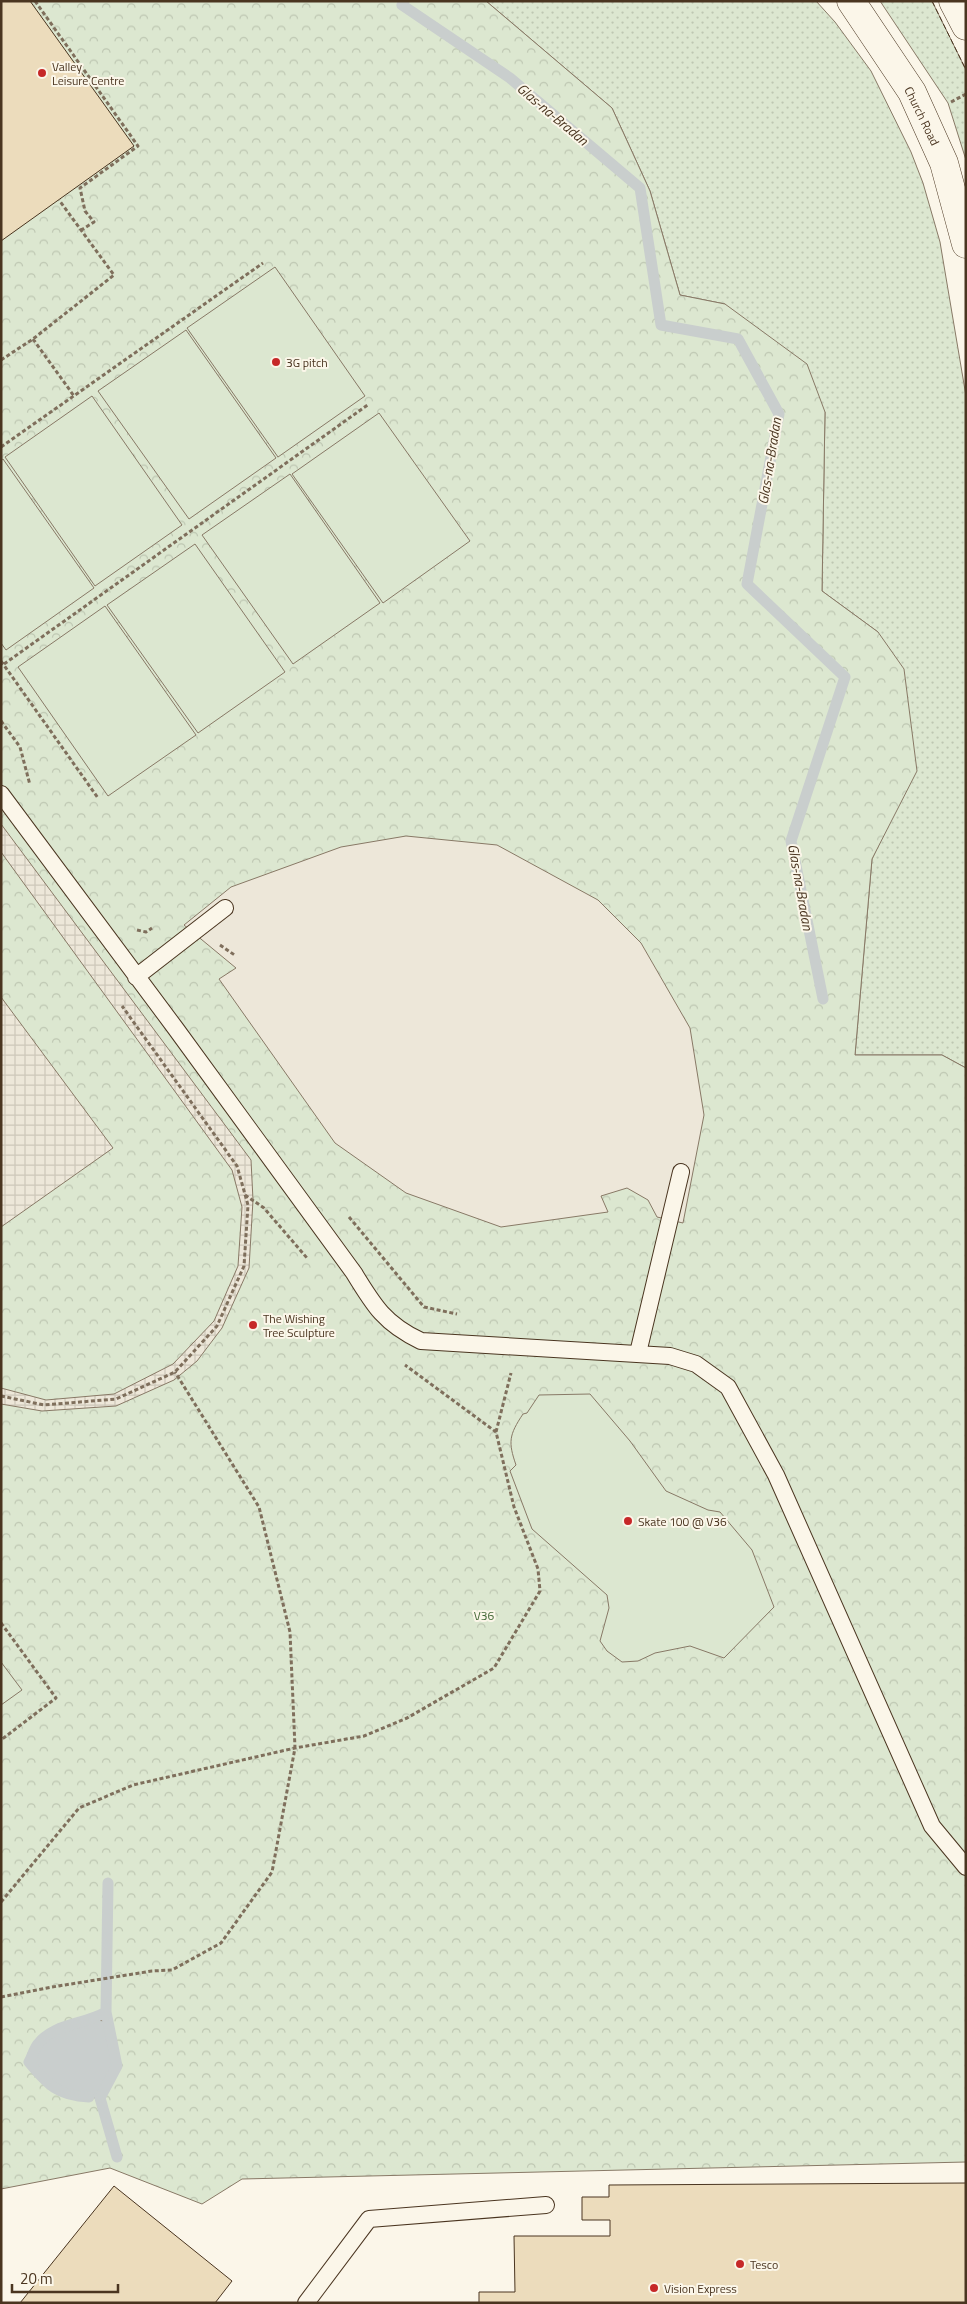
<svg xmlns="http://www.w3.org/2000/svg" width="967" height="2304" font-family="'Titillium Web',sans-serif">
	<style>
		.grass { fill: url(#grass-dots); stroke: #887966 }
		.park { fill: url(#park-crowns); stroke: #887966 }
		.pitch { fill: #dce7d0; stroke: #887966 }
		.parking { fill: #ede7d9; stroke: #887966 }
		.plaza { fill: url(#plaza-grid); stroke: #887966 }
		.water { fill: #c9cecd; stroke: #887966 }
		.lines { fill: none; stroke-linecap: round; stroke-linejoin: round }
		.stream { stroke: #c9cecd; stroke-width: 11 }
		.building { fill: #ecdcbc; stroke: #4a3520 }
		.service-casing { stroke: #4a3520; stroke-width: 18 }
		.minor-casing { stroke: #4a3520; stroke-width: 29 }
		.tertiary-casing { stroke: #4a3520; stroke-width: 29 }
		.path { stroke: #7f6f5c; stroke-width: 3; stroke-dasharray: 4 2.5; stroke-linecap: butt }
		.service { stroke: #fbf6e9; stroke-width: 16 }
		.minor { stroke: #fbf6e9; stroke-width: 28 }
		.tertiary { stroke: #fbf6e9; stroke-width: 28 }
		.fence { stroke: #4a3520; stroke-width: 1; stroke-dasharray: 6 2.5; stroke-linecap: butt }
		.poi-dot { fill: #c62828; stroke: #fbf6e9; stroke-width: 2 }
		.labels { text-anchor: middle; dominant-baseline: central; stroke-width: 4; stroke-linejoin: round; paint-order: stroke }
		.poi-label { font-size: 12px; fill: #4a3520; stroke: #fbf6e9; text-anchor: start }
		.street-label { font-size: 12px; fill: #4a3520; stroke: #fbf6e9 }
		.park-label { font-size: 12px; fill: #436837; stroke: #fbf6e9 }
		.water-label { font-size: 14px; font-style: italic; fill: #4a3520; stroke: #fbf6e9 }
	</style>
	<defs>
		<pattern id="grass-dots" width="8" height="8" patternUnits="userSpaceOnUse" patternTransform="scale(1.25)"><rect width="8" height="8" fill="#dce7d0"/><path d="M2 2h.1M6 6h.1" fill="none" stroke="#bec7b2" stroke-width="1.8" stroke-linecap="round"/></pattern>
		<pattern id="park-crowns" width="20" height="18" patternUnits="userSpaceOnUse" patternTransform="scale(1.25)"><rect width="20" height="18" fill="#dce7d0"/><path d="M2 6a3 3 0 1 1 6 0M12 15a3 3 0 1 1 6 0" fill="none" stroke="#bec7b2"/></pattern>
		<pattern id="plaza-grid" width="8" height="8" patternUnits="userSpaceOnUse" patternTransform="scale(1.25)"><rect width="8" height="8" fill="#ede7d9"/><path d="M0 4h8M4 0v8" fill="none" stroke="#cdc7ba"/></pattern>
	</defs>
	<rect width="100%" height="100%" fill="#fbf6e9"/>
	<path class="grass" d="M 486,1 L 816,1 L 835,22 L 871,71 L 911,152 L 923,183 L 940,242 L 966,396 L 966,1068 L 942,1055 L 855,1055 L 872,859 L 889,823 L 878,632 L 822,591 L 825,412 L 725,304 L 680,295 L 650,191 L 612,108 Z
		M 880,1 L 932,1 L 966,70 L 966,160 L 948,103 Z"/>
	<path class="park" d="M 1,1 L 486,1 L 612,108 L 650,191 L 680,295 L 725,304 L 807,364 L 825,412 L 822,591 L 878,632 L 904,669 L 917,771 L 872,859 L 855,1055 L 942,1055 L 966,1068 L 966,2162 L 242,2179 L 202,2204 L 110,2168 L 1,2189 Z"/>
	<path class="pitch" d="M 275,267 L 365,396 L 278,457 L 187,328 Z
		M 186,330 L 276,458 L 189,519 L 98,391 Z
		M 92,396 L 182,525 L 95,586 L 5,457 Z
		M 379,413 L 470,541 L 383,603 L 292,474 Z
		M 3,459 L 94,588 L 6,650 L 1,643 L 1,460 Z
		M 290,474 L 380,603 L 293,664 L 202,535 Z
		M 195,544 L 285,672 L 198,733 L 107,605 Z
		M 105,606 L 196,735 L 108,796 L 18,667 Z
		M 590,1394 L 630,1441 L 666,1491 L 708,1510 L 720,1512 L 752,1550 L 774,1607 L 724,1658 L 690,1646 L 655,1653 L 638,1661 L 622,1662 L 607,1651 L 600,1641 L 609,1608 L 607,1595 L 532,1529 L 510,1471 L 516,1465 C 508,1442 509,1435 523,1414 L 527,1413 L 539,1395 Z
		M 1,1662 L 22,1690 L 1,1705 Z"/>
	<path class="parking" d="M 406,836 L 497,845 L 598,900 L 641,943 L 690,1028 L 704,1115 L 683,1223 L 657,1217 L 648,1200 L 627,1188 L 601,1196 L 608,1212 L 501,1227 L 406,1193 L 335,1143 L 219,979 L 236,968 L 184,925 L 231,887 L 341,847 Z"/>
	<path class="plaza" d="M 1,824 L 251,1160 L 253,1200 L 249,1268 L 222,1328 L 197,1361 L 174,1380 L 116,1406 L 42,1411 L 1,1404 L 1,1388 L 46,1400 L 114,1394 L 173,1364 L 214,1321 L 238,1266 L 242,1207 L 232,1170 L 1,852 Z
		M 1,997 L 113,1148 L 1,1227 Z"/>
	<path class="water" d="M 93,2020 L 107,2021 L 117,2066 L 100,2098 L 74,2097 L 39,2074 L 32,2057 C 45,2029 65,2026 93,2020 Z"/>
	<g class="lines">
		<path class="stream" d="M 404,1 L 402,5 L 510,78 L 640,188 L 661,325 L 738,339 L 779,414 L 747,584 L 845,677 L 791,841 L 823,999
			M 108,1883 L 106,2012 L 117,2066 L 100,2098 L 117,2157
			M 89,2097 C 58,2096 48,2085 29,2062 C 32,2057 34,2049 38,2044 C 54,2023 84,2025 106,2012"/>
	</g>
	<path class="building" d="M 1,1 L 30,1 L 134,146 L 1,241 Z
		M 966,2183 L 966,2303 L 479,2303 L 479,2292 L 515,2292 L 514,2236 L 610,2236 L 610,2220 L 582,2220 L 582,2197 L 609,2197 L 609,2185 Z
		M 114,2186 L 232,2281 L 215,2303 L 20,2303 Z"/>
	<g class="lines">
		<g class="service-casing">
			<path id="service" d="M 1,794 L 176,1029 L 354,1273 C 374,1306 385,1324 421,1341 L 670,1356 L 696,1364 L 728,1387 L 776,1475 L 932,1826 L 966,1867
				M 136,977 L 225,908
				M 638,1353 L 681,1172
				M 306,2303 L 369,2219 L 546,2205"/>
		</g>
		<g class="minor-casing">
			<path id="minor" d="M 953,1 L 966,26"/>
		</g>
		<g class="tertiary-casing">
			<path id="tertiary" d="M 851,1 L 912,92 L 944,163 L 966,244"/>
		</g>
		<path class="path" d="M 35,1 L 138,146 L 80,188 L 85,211 L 94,222 L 80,231
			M 951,102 L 966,94
			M 33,339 L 74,396
			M 1,360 L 33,339 L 114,275 L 59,200
			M 1,447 L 263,263
			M 1,661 L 98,798
			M 4,664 L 369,404
			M 1,721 L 20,747 L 30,785
			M 137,930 L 146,932 L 152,928
			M 220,945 L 236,956
			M 245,1195 L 264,1208 L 307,1258
			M 349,1217 L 424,1307 L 457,1314
			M 1,1396 L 44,1405 L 116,1399 L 175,1372 L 217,1326 L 244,1266 L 248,1205 L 237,1166 L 122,1006
			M 496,1432 L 511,1373
			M 1,1623 L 56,1698 L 1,1740
			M 1,1902 L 79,1808 L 133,1785 L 295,1748 L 364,1736 L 407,1718 L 494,1668 L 540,1591 L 538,1569 L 514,1507 L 496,1432 L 405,1365
			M 1,1997 L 52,1987 L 152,1971 L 172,1970 L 221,1943 L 272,1872 L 295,1748 L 290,1632 L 259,1507 L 175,1372"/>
		<use href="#service" class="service"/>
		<use href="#minor" class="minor"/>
		<use href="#tertiary" class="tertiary"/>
		<path class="fence" d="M 932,1 L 966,70"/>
	</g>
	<g class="poi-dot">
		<circle cx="42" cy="73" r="5"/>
		<circle cx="276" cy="362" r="5"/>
		<circle cx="253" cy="1325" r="5"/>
		<circle cx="628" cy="1521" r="5"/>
		<circle cx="740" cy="2264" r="5"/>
		<circle cx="654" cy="2288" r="5"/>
	</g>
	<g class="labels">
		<g class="poi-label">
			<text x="52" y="66">Valley<tspan x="52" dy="14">Leisure Centre</tspan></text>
			<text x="286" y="362">3G pitch</text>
			<text x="263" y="1318">The Wishing<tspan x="263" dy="14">Tree Sculpture</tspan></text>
			<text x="638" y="1521">Skate 100 @ V36</text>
			<text x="750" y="2264">Tesco</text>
			<text x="664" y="2288">Vision Express</text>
		</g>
		<g class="street-label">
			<text transform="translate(922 116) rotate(64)">Church Road</text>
		</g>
		<g class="park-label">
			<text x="484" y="1615">V36</text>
		</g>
		<g class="water-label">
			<text transform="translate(553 114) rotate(40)">Glas-na-Bradan</text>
			<text transform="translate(769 461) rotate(-81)">Glas-na-Bradan</text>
			<text transform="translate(801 887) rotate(80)">Glas-na-Bradan</text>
		</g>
	</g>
	<rect width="967" height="2304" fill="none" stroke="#4a3520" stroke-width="5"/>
	<path d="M12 2284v8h106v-8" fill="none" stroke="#4a3520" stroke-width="2.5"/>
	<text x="20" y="2284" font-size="15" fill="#4a3520" stroke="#fbf6e9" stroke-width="4" paint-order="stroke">20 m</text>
</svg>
